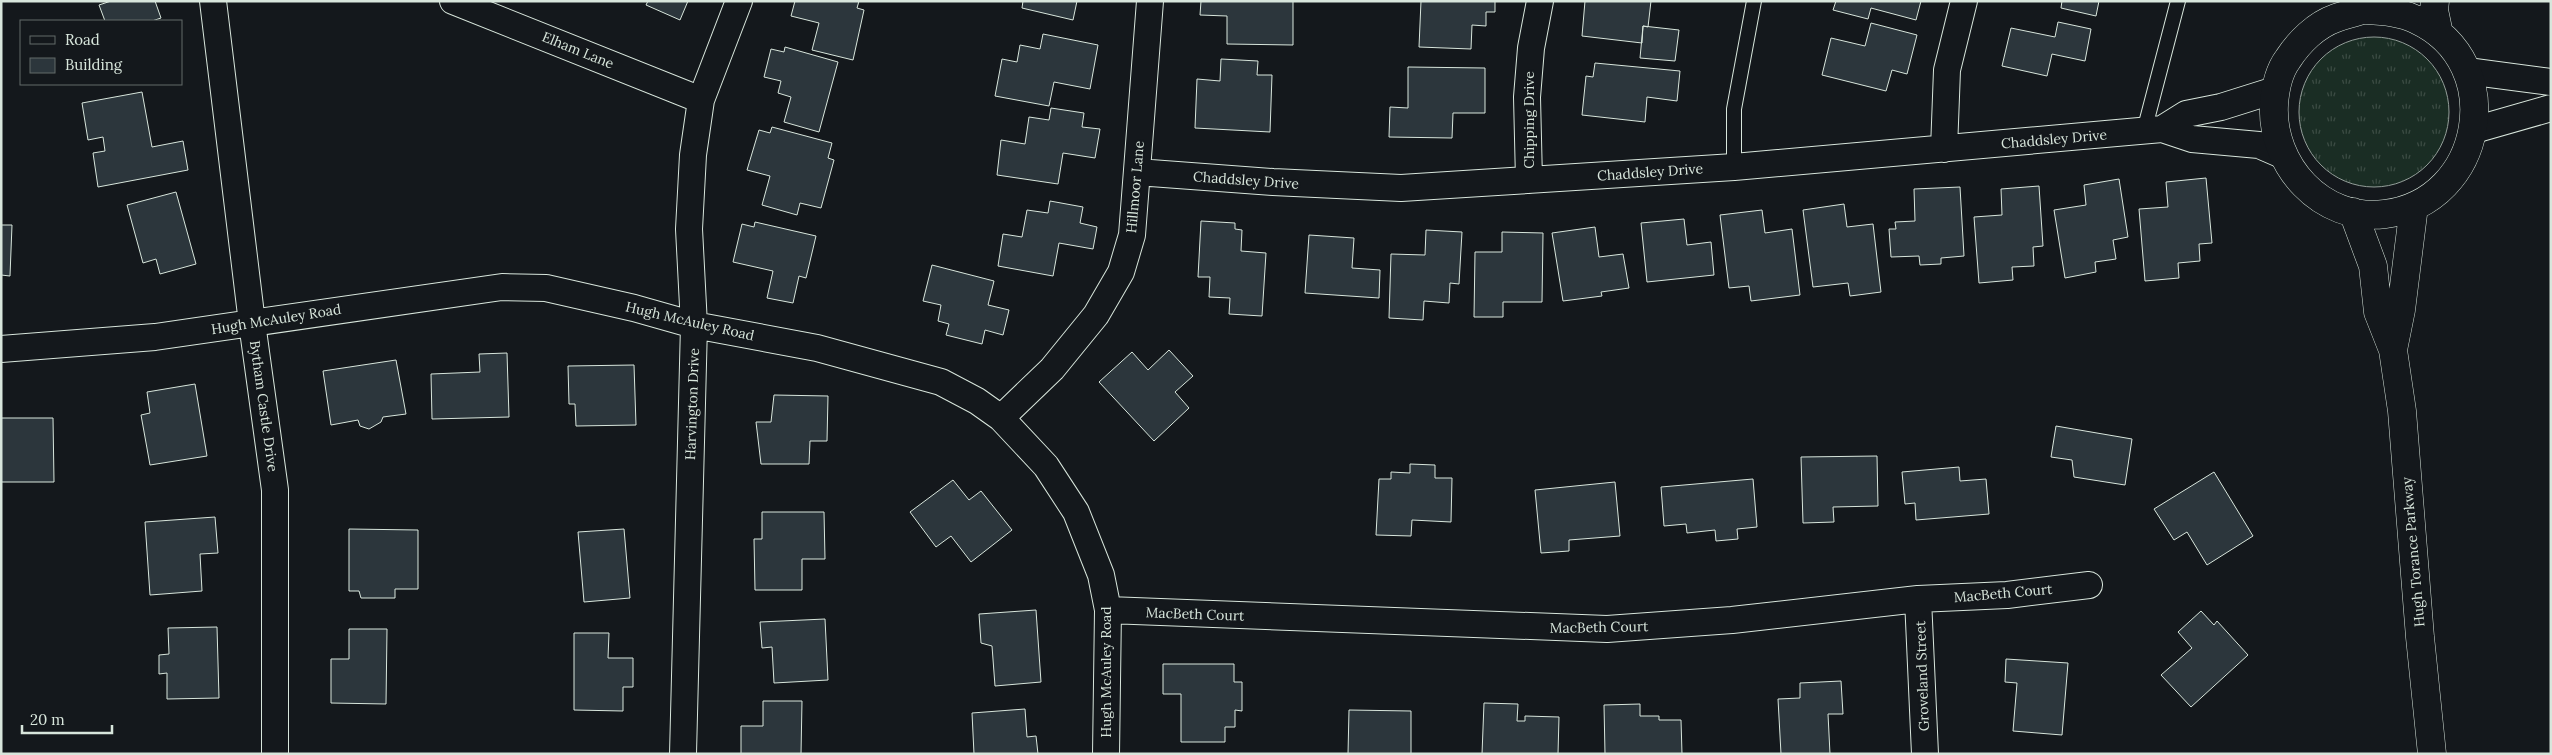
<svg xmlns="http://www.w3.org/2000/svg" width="2552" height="755" font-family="Lora,serif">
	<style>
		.grass { fill: url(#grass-tufts); stroke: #939e99 }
		.building { fill: #2c363c; stroke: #d8e6dc }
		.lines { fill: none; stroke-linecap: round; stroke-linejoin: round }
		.lane-casing { stroke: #d8e6dc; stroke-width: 16 }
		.street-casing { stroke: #d8e6dc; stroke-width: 28 }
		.secondary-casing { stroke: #d8e6dc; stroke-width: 29 }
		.lane { stroke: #14181c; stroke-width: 14 }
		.street { stroke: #14181c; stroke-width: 26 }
		.secondary { stroke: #14181c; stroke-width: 28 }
		.labels { text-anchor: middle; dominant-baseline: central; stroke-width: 4; stroke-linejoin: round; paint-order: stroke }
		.street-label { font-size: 14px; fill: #d8e6dc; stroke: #14181c }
	</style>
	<defs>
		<pattern id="grass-tufts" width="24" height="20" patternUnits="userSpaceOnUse" patternTransform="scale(1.25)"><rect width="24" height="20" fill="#1a2d24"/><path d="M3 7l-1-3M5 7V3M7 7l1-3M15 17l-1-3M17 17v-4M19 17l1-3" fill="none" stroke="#3b4b43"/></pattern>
	</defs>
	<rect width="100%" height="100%" fill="#14181c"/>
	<path class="grass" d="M2299 112a75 75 0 1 1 150 0a75 75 0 1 1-150 0Z"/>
	<path class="building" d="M 111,1 L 155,1 L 161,18 L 152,21 L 105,21 L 99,5 Z
		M 648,1 L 688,1 L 680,20 L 646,5 Z
		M 795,1 L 859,1 L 857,8 L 864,10 L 853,60 L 812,50 L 819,23 L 791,16 Z
		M 1023,1 L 1077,1 L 1073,20 L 1022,8 Z
		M 1201,1 L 1293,1 L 1293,45 L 1227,44 L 1227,16 L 1200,15 Z
		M 1421,1 L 1495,1 L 1495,12 L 1486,12 L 1486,26 L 1472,25 L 1471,49 L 1419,47 Z
		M 1585,1 L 1651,1 L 1648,27 L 1643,26 L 1642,43 L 1582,36 Z
		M 1836,1 L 1921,1 L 1916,20 L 1871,8 L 1868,19 L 1833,10 Z
		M 2062,1 L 2099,1 L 2096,16 L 2061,8 Z
		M 2058,22 L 2091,29 L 2085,61 L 2052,54 L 2047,76 L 2002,66 L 2011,28 L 2055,37 Z
		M 1871,23 L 1917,35 L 1907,74 L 1892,70 L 1886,91 L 1822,75 L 1831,38 L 1865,46 Z
		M 1643,26 L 1679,30 L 1675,61 L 1640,58 Z
		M 1043,34 L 1098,45 L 1090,89 L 1054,82 L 1049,106 L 995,96 L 1002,59 L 1017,62 L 1020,45 L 1040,49 Z
		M 785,47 L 838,62 L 819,132 L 784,122 L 791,97 L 778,93 L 781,81 L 764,77 L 771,49 L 784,52 Z
		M 1221,59 L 1258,61 L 1257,75 L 1272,75 L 1270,132 L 1195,128 L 1197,79 L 1220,81 Z
		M 1595,63 L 1680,71 L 1677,101 L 1647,97 L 1645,122 L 1582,115 L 1586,76 L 1593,77 Z
		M 1408,67 L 1485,68 L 1485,113 L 1453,113 L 1452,138 L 1389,137 L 1390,107 L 1408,108 Z
		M 142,92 L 152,147 L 183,141 L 188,170 L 98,187 L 93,153 L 105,151 L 103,137 L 88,140 L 82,103 Z
		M 1051,108 L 1084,113 L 1082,127 L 1100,129 L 1095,158 L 1063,153 L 1058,184 L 997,175 L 1001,140 L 1025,144 L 1029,117 L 1049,120 Z
		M 772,127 L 832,143 L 828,158 L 834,160 L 821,208 L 800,203 L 797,215 L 762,205 L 770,176 L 747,170 L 759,130 L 770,133 Z
		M 2206,178 L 2212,243 L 2199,244 L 2200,261 L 2178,263 L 2179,278 L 2145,281 L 2139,209 L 2168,207 L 2166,182 Z
		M 2119,179 L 2128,237 L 2113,240 L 2116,259 L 2095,262 L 2096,272 L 2065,278 L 2054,210 L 2086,205 L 2084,185 Z
		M 2039,186 L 2043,246 L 2033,247 L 2034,266 L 2012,267 L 2013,280 L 1979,283 L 1974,217 L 2002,215 L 2001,189 Z
		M 1960,187 L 1964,256 L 1941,258 L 1941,264 L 1920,265 L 1919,256 L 1891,257 L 1889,229 L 1896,229 L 1895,222 L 1915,221 L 1914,189 Z
		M 176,192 L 196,264 L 160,274 L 156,259 L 143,263 L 127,205 Z
		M 1050,201 L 1083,207 L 1080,223 L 1097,227 L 1093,249 L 1059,243 L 1053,276 L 998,266 L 1003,234 L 1022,237 L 1027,210 L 1048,213 Z
		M 1844,204 L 1847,227 L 1873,224 L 1881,292 L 1850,296 L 1848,283 L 1813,287 L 1803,210 Z
		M 1762,210 L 1765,233 L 1792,229 L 1800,295 L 1751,301 L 1749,286 L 1729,288 L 1720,215 Z
		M 1684,219 L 1687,245 L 1711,242 L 1714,275 L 1647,282 L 1641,223 Z
		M 1201,221 L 1235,223 L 1235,229 L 1242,230 L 1241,251 L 1266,253 L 1262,316 L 1229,314 L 1230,298 L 1209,297 L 1210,277 L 1198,277 Z
		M 755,222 L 816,236 L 806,278 L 799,276 L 793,303 L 767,298 L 773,271 L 733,262 L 742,224 L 754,227 Z
		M 1,225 L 12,225 L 10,276 L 1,275 Z
		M 1595,227 L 1599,257 L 1623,254 L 1629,288 L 1601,292 L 1602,296 L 1563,301 L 1552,233 Z
		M 1426,230 L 1462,232 L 1459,284 L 1450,283 L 1449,303 L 1424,301 L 1423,320 L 1389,318 L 1391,254 L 1425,255 Z
		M 1502,232 L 1543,233 L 1542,302 L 1503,302 L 1503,317 L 1474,317 L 1475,252 L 1502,252 Z
		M 1309,235 L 1354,238 L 1352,268 L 1380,270 L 1379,298 L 1305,293 Z
		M 932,265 L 994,281 L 988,305 L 1009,310 L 1003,335 L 985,330 L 982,344 L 946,335 L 949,324 L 938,321 L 941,305 L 923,301 Z
		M 1169,350 L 1193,376 L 1175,392 L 1189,408 L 1154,441 L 1099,382 L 1132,352 L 1148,370 Z
		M 507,353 L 509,417 L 432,419 L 431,374 L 480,372 L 479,354 Z
		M 396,360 L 406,414 L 383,417 L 381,422 L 369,429 L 360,426 L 358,420 L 331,425 L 323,371 Z
		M 634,365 L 636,425 L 576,426 L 575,404 L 569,404 L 568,366 Z
		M 195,384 L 207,456 L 150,465 L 141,415 L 150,413 L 147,392 Z
		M 774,395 L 828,396 L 827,441 L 810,441 L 809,464 L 761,464 L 756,422 L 771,422 Z
		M 1,418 L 53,418 L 54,482 L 1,482 Z
		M 2056,426 L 2132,439 L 2125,485 L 2074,477 L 2072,460 L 2051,457 Z
		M 1877,456 L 1878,506 L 1833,507 L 1834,522 L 1803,523 L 1801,457 Z
		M 1410,464 L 1435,465 L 1435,478 L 1452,478 L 1451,522 L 1412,520 L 1411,536 L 1376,535 L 1379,479 L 1391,479 L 1391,472 L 1410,473 Z
		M 1959,467 L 1960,481 L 1986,479 L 1989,514 L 1916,520 L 1915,503 L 1905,504 L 1902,472 Z
		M 2214,472 L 2253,536 L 2207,565 L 2187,532 L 2174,540 L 2154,509 Z
		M 1753,479 L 1757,527 L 1737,529 L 1738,539 L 1716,541 L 1715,530 L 1687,533 L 1686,524 L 1664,526 L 1661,487 Z
		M 953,480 L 969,500 L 981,491 L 1012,530 L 971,562 L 951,536 L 936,547 L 910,512 Z
		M 1615,482 L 1620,536 L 1569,540 L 1569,551 L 1541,553 L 1535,490 Z
		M 762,512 L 824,512 L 825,559 L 802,559 L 802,590 L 755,590 L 754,539 L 762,539 Z
		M 215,517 L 218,553 L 200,554 L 202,591 L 150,595 L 145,522 Z
		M 349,529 L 418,530 L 418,589 L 395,589 L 395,598 L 361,598 L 359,591 L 349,591 Z
		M 624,529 L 630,598 L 584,602 L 578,532 Z
		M 1036,610 L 1041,682 L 995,686 L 992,646 L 981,643 L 979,614 Z
		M 2201,611 L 2214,625 L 2217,621 L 2248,655 L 2191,707 L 2161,675 L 2192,648 L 2178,632 Z
		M 825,619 L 828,680 L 774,683 L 772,647 L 762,648 L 760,622 Z
		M 217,627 L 219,698 L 167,699 L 167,673 L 159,674 L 159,655 L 169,654 L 168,628 Z
		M 349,629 L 387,629 L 386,704 L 331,703 L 331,659 L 349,659 Z
		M 574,633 L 609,633 L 608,658 L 633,658 L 633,687 L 623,687 L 623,711 L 574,710 Z
		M 2006,659 L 2068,663 L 2062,735 L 2013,731 L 2017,683 L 2005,682 Z
		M 1163,664 L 1234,664 L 1234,682 L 1242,682 L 1242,711 L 1235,710 L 1235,727 L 1225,727 L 1225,742 L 1181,742 L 1181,694 L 1163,694 Z
		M 1841,681 L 1843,714 L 1828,714 L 1830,754 L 1781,754 L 1778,699 L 1800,698 L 1800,683 Z
		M 763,701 L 802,701 L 801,754 L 741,754 L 741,726 L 763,726 Z
		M 1484,703 L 1518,704 L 1517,721 L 1525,721 L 1525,716 L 1559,717 L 1558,754 L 1482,754 Z
		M 1640,704 L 1640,716 L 1659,716 L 1659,720 L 1681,720 L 1682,754 L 1605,754 L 1604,705 Z
		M 1025,709 L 1027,737 L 1036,736 L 1038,754 L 974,754 L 972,713 Z
		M 1349,710 L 1411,711 L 1411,754 L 1348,754 Z"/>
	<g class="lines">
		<g class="lane-casing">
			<path id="lane" d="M 2144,131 L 2178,1
				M 1734,167 L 1734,109 L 1754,1"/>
		</g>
		<g class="street-casing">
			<path id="street" d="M 213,1 L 252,323 L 275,490 L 275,754
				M 453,1 L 701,100
				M 2467,71 L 2551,82
				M 2162,129 L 2186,114 L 2221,107 L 2275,90
				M 2474,130 L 2551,108
				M 1944,149 L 1947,70 L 1964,1
				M 1137,172 L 1273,182 L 1401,188 L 1734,167 L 2162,129 L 2192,139 L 2259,145 L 2282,155
				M 1529,180 L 1527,97 L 1531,48 L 1540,1
				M 1,349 L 155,337 L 502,287 L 546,288 L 634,308 L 694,325 L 817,348 L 941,382 L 977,401 L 1001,418 L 1046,466 L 1076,512 L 1101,575 L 1108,610 L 1106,754
				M 1001,418 L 1052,369 L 1096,315 L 1121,272 L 1132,235 L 1150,1
				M 1918,599 L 1925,754
				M 1108,610 L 1607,629 L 1732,620 L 1918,599 L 2007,595 L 2089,585
				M 683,754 L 694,325 L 689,229 L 693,155 L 701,100 L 739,1"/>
		</g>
		<g class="secondary-casing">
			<path id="secondary" d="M 2435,1 L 2434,10 L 2439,34
				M 2366,10 C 2383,11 2401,12 2417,20 C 2509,63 2484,202 2385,214 C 2321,222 2271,165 2274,105 C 2275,90 2279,71 2288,59 C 2299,42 2316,25 2336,18 C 2352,12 2362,13 2377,1
				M 2353,212 L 2373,266 L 2378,312 L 2393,350 L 2402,411 L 2420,637 L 2432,754
				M 2393,350 L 2401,310 L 2414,206"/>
		</g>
		<use href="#lane" class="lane"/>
		<use href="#street" class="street"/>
		<use href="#secondary" class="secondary"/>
	</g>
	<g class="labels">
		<g class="street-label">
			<text transform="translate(578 50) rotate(22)">Elham Lane</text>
			<text transform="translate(1529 120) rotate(-90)">Chipping Drive</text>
			<text transform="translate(2054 139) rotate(-5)">Chaddsley Drive</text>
			<text transform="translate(1650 172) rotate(-4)">Chaddsley Drive</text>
			<text transform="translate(1246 180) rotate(4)">Chaddsley Drive</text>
			<text transform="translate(1135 187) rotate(-85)">Hillmoor Lane</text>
			<text transform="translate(276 319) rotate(-9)">Hugh McAuley Road</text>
			<text transform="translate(690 321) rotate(13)">Hugh McAuley Road</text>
			<text transform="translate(692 404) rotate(-88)">Harvington Drive</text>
			<text transform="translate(264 406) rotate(82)">Bytham Castle Drive</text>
			<text transform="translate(2413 552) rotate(-95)">Hugh Torance Parkway</text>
			<text transform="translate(2003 593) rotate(-5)">MacBeth Court</text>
			<text transform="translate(1195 614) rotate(2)">MacBeth Court</text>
			<text transform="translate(1599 627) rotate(-1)">MacBeth Court</text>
			<text transform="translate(1106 672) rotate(-90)">Hugh McAuley Road</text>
			<text transform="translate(1922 676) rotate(-92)">Groveland Street</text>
		</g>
	</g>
	<rect width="2552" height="755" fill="none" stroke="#d8e6dc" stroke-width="5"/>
	<rect x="20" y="20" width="162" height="65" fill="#14181c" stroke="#626a69"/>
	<rect x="30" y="36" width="25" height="8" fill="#14181c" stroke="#626a69"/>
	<text x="65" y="45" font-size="15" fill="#d8e6dc">Road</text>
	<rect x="30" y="58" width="25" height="15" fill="#2c363c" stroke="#626a69"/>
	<text x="65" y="70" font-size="15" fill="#d8e6dc">Building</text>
	<path d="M22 725v8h90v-8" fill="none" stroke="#d8e6dc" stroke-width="2.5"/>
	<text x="30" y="725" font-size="15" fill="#d8e6dc" stroke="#14181c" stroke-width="4" paint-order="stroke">20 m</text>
</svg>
